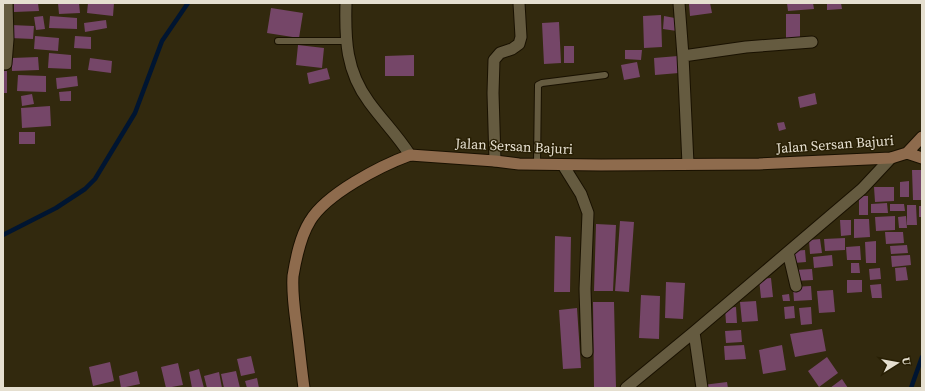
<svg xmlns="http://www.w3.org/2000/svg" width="925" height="391" font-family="'Source Serif 4',serif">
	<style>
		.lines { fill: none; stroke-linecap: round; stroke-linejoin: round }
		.stream { stroke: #001531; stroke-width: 4.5 }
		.building { fill: #754668 }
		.service-casing { stroke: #191100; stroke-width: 8 }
		.minor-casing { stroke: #191100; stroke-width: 13 }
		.tertiary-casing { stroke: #191100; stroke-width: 13 }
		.secondary-casing { stroke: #191100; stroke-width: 13 }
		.service { stroke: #655b40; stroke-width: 6 }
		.minor { stroke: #655b40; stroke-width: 11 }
		.tertiary { stroke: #655b40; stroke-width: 11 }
		.secondary { stroke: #8e6b4d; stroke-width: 11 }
		.labels { text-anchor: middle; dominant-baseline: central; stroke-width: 3; stroke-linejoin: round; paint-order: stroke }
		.street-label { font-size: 14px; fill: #e5dfd0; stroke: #281f04 }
	</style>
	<rect width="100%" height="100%" fill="#32290e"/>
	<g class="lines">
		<path class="stream" d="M 3,235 L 56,208 L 85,189 L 95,179 L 135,113 L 162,41 L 188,3
			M 911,388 L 922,357"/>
	</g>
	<path class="building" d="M 14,3 L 38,3 L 39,11 L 14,12 Z
		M 58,3 L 79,3 L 80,13 L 59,14 Z
		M 88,3 L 114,3 L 113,16 L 87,13 Z
		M 695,3 L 710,3 L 712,13 L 690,16 L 689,4 Z
		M 787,3 L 813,3 L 814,9 L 788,11 Z
		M 827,3 L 841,3 L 842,9 L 827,10 Z
		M 271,8 L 303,13 L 299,38 L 267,33 Z
		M 786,14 L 800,14 L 800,42 L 786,42 Z
		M 661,15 L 662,47 L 644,48 L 643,16 Z
		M 43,16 L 45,29 L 36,30 L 34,17 Z
		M 50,16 L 77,18 L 77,29 L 49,28 Z
		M 664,16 L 675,18 L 677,31 L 663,29 Z
		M 106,20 L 107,28 L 85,32 L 84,23 Z
		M 559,22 L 561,63 L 544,64 L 542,23 Z
		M 11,25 L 34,26 L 33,39 L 10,38 Z
		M 35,36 L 59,38 L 58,51 L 34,49 Z
		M 75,36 L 91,37 L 91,49 L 74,48 Z
		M 298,45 L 324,48 L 322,68 L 296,65 Z
		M 564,46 L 574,46 L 574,63 L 564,63 Z
		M 625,50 L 642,50 L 641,60 L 625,59 Z
		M 49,53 L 71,55 L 71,69 L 48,68 Z
		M 414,55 L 414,76 L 385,76 L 385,56 Z
		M 678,56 L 679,73 L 655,75 L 654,58 Z
		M 38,57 L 39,70 L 12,71 L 12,58 Z
		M 90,58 L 112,61 L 111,73 L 88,70 Z
		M 637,62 L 640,77 L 624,80 L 621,65 Z
		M 327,68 L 330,79 L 309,84 L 307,73 Z
		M 3,71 L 7,71 L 7,93 L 3,93 Z
		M 18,75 L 46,76 L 46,92 L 17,91 Z
		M 77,76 L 78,86 L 57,89 L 56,78 Z
		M 71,91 L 71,101 L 60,101 L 59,92 Z
		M 815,93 L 817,104 L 800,108 L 798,97 Z
		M 32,94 L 34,104 L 22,106 L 21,96 Z
		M 50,106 L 51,126 L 22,128 L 21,108 Z
		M 784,122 L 786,129 L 779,131 L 777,123 Z
		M 19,132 L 35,132 L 35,144 L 19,144 Z
		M 912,170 L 922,170 L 922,200 L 913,200 Z
		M 909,181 L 909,197 L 900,197 L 900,182 Z
		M 874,187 L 894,187 L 894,201 L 875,202 Z
		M 859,196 L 868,196 L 868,215 L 859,215 Z
		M 887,203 L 888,213 L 871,213 L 871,204 Z
		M 890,204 L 904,204 L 905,211 L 890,211 Z
		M 907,205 L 916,205 L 917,225 L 907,225 Z
		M 919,206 L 922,206 L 922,217 L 919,217 Z
		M 895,216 L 895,230 L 876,231 L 875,217 Z
		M 906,216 L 907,228 L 899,228 L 898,217 Z
		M 854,219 L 869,219 L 870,237 L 854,238 Z
		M 840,220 L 851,220 L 851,235 L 841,236 Z
		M 620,221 L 634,222 L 629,292 L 615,291 Z
		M 596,224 L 616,225 L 613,291 L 594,291 Z
		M 885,232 L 903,232 L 904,243 L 886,244 Z
		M 555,236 L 571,237 L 570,292 L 554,292 Z
		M 845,238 L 845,250 L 825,251 L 824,239 Z
		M 820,239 L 822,253 L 810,254 L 809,240 Z
		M 876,241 L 876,263 L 866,263 L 865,242 Z
		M 907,245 L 908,253 L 891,254 L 890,246 Z
		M 860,246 L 861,260 L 847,260 L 846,247 Z
		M 805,250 L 806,262 L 794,263 L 793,251 Z
		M 832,255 L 833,266 L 814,268 L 813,257 Z
		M 910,255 L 911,265 L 892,267 L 891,256 Z
		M 851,263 L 859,263 L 860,273 L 851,273 Z
		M 906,267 L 908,280 L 896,281 L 895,268 Z
		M 880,268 L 881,279 L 870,280 L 869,269 Z
		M 812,269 L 813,280 L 795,281 L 794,270 Z
		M 771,278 L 773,297 L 761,298 L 759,279 Z
		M 847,280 L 862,280 L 862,292 L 847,293 Z
		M 666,282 L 685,283 L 683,319 L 665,318 Z
		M 881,284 L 882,298 L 872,298 L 870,285 Z
		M 811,286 L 812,300 L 794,301 L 793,287 Z
		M 833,290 L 835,312 L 819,313 L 817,291 Z
		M 789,294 L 790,301 L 783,301 L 782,295 Z
		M 641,295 L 660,296 L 659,339 L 639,338 Z
		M 756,301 L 758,321 L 742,322 L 740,302 Z
		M 593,302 L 614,302 L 616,388 L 594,388 Z
		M 794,306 L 795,318 L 785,319 L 784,307 Z
		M 736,307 L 737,323 L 726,323 L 725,308 Z
		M 811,307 L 812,324 L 801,325 L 799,308 Z
		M 577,308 L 581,368 L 563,369 L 559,310 Z
		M 822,329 L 826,351 L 795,357 L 790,334 Z
		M 741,330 L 742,342 L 726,343 L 725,331 Z
		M 744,345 L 746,359 L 725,360 L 724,346 Z
		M 782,345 L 786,370 L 763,374 L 759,350 Z
		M 251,356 L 255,373 L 241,376 L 237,359 Z
		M 827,357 L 838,373 L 819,387 L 808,371 Z
		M 110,362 L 114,381 L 93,386 L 89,367 Z
		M 178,363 L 183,385 L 166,388 L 161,367 Z
		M 199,369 L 204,388 L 192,388 L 189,372 Z
		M 137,371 L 140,384 L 121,388 L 119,376 Z
		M 236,371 L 240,388 L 224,388 L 221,374 Z
		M 219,372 L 222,388 L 207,388 L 204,376 Z
		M 257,378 L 259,388 L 247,388 L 245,381 Z
		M 842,379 L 848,388 L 830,388 Z
		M 727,382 L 728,388 L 703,388 L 703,385 Z"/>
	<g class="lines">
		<g class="service-casing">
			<path id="service" d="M 278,41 L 346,41
				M 537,164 L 538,85 L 542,83 L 605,75"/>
		</g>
		<g class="minor-casing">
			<path id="minor" d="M 679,3 L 683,56 L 688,164
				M 683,56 L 746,47 L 812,42
				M 3,64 L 6,64 L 8,39 L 7,3
				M 495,161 L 493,93 L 494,60 L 500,53 L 512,49 L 519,44 L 521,37 L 519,3
				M 563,165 L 581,194 L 588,213 L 585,289 L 587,352
				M 788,252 L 796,286
				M 694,332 L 702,388
				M 626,388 L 694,332 L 862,189 L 891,158"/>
		</g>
		<g class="tertiary-casing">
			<path id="tertiary" d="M 346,3 C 345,40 346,71 369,102 C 382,120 398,136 410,155"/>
		</g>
		<g class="secondary-casing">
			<path id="secondary" d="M 907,153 L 922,158
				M 304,388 C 301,366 299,344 296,322 C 294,307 292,291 293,276 C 296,258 300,237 310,221 C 326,194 380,166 410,155 L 495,161 L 519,164 L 601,165 L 759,164 L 891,158 L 907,153 L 922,137"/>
		</g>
		<use href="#service" class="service"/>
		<use href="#minor" class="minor"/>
		<use href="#tertiary" class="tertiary"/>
		<use href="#secondary" class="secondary"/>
	</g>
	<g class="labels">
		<g class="street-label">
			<text transform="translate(835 144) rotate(-4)">Jalan Sersan Bajuri</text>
			<text transform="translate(514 146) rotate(3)">Jalan Sersan Bajuri</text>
		</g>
	</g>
	<rect width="925" height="391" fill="none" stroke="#e5dfd0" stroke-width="8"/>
	<g transform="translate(897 363) rotate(79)" stroke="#281f04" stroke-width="3" paint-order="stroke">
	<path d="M0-3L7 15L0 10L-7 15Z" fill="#e5dfd0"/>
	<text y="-6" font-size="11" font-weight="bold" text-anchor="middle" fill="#e5dfd0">U</text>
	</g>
</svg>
